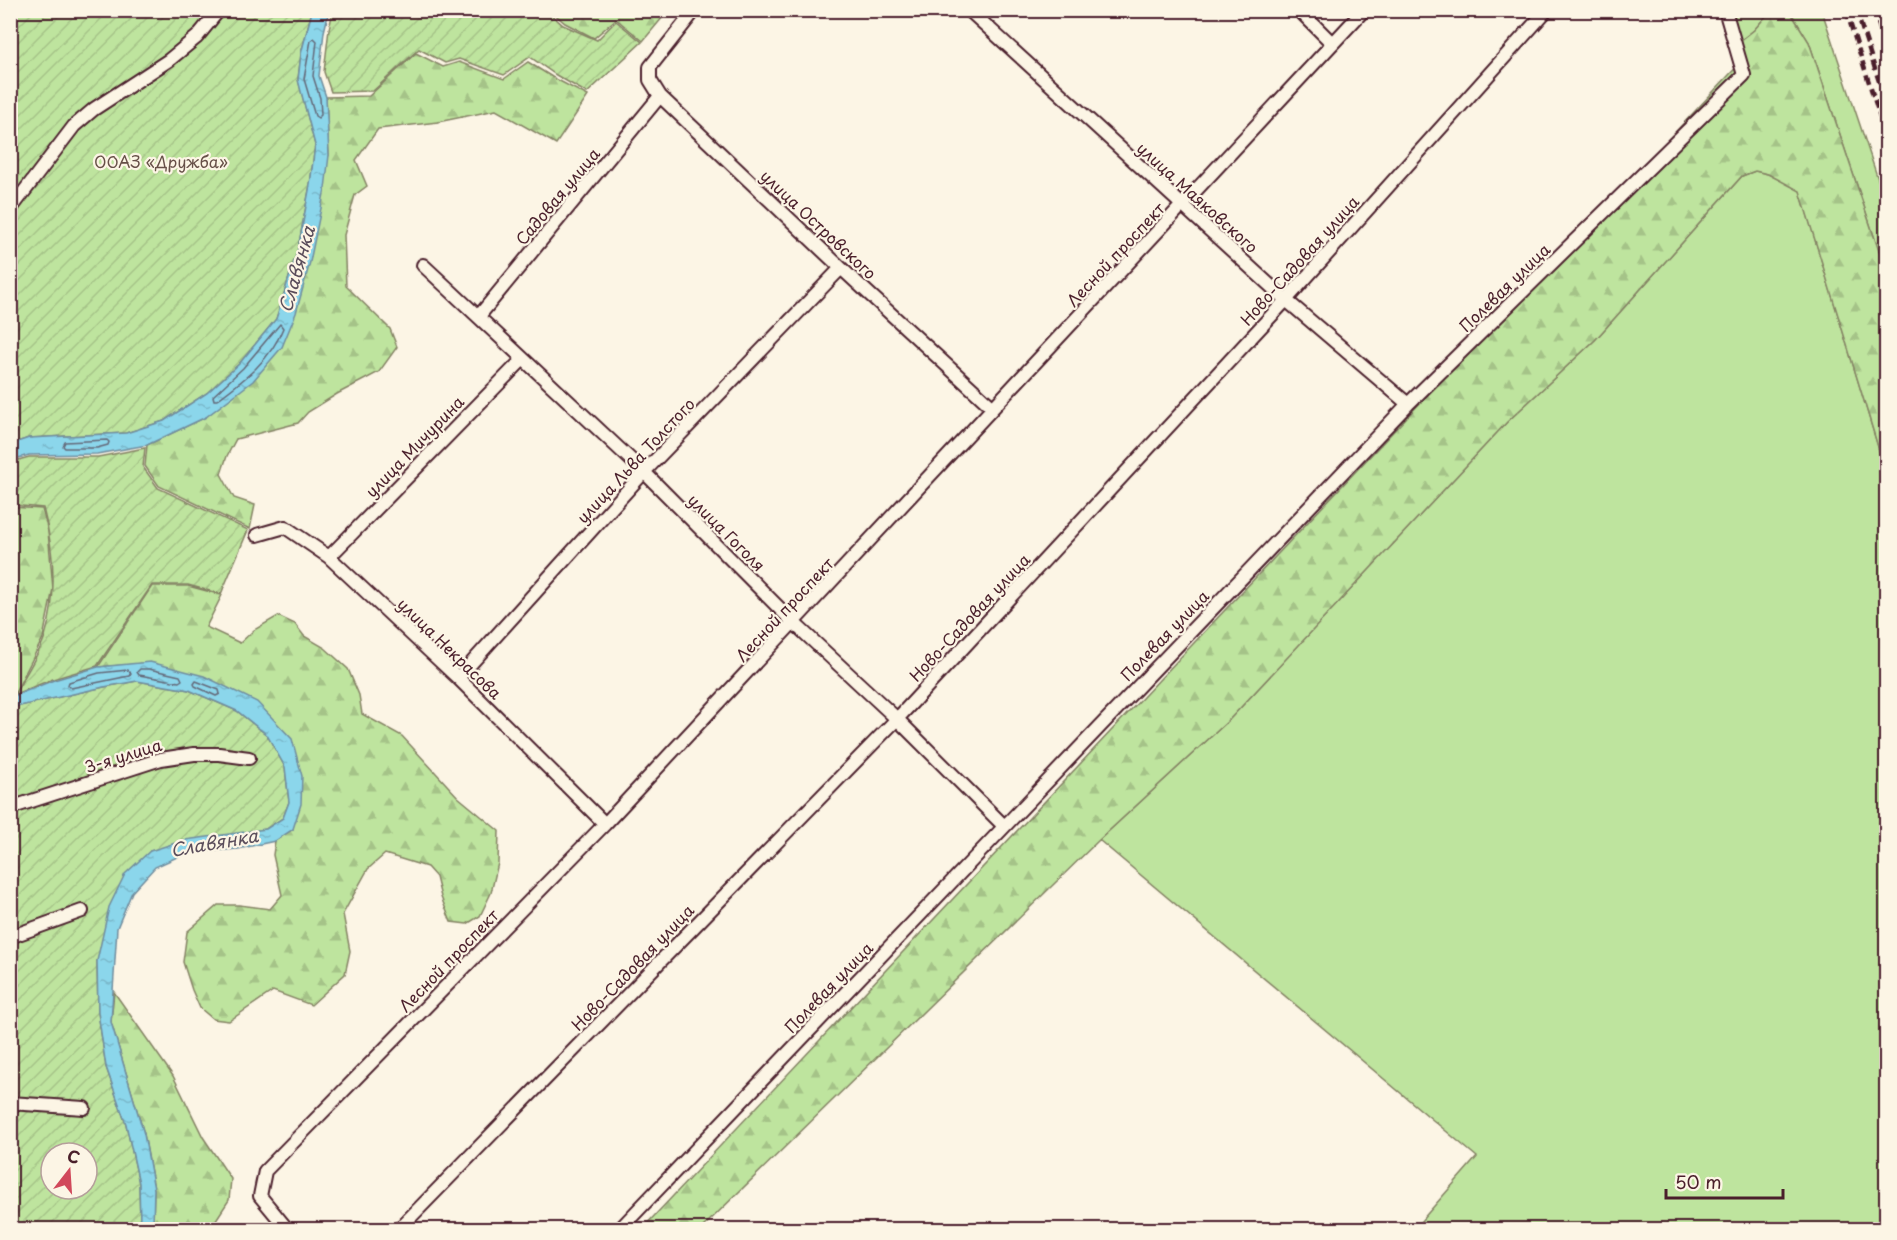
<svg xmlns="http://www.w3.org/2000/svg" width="1897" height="1240" font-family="'Playpen Sans',sans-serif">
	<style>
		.grass { fill: #bee49e; stroke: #848264; stroke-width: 1.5 }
		.forest { fill: url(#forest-firs); stroke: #848264; stroke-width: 1.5 }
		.garden { fill: url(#garden-furrows); stroke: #848264; stroke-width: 1.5; fill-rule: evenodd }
		.water { fill: url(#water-ripples); stroke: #718d9e; stroke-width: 1.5 }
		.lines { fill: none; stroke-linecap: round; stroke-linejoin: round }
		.shore { stroke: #646878; stroke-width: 1.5 }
		.street-casing { stroke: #4a1f2b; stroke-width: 16 }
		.street { stroke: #fcf5e5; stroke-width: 12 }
		.rail { stroke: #4a1f2b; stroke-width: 4.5; stroke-dasharray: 9 4.5; stroke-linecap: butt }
		.labels { text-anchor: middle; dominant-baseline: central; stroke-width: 4.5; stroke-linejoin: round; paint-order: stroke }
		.park-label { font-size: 16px; fill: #675048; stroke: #fcf5e5 }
		.street-label { font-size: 16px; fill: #4a1f2b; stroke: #fcf5e5 }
		.water-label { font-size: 18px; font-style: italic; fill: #5a4d5b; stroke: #fcf5e5 }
	</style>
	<defs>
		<pattern id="forest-firs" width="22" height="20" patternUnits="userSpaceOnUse" patternTransform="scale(1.5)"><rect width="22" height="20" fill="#bee49e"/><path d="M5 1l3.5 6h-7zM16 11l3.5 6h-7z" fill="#a5c388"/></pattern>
		<pattern id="garden-furrows" width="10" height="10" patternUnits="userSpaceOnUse" patternTransform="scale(1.5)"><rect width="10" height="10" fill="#bee49e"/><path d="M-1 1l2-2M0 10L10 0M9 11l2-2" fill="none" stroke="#a5c388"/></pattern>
		<pattern id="water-ripples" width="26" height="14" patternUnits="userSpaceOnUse" patternTransform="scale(1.5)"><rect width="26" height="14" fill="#8bd6eb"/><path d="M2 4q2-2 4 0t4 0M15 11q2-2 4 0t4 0" fill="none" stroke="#79b7ca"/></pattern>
	</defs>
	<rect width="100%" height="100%" fill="#fcf5e5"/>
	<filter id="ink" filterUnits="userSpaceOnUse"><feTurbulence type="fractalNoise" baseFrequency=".0167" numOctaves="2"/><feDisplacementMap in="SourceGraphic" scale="12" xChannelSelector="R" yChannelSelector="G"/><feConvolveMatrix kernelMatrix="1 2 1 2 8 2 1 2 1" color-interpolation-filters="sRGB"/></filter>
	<g filter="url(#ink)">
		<path class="grass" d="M 1732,11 L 1822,11 L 1886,203 L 1886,272 L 1809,42 L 1791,13 L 1768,14 L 1754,30 L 1740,41 Z
			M 1755,171 L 1768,174 L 1800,190 L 1886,473 L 1886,1229 L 1414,1229 L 1477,1157 L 1099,840 L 1228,721 L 1507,422 L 1595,340 L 1742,176 Z"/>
		<path class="forest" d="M 551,11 L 668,11 L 643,41 L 616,19 L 594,38 L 565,23 Z
			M 1791,13 L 1809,42 L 1886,272 L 1886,473 L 1800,191 L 1768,174 L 1755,171 L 1742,176 L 1595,340 L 1507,422 L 1228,721 L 1099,840 L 701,1229 L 641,1230 L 1745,58 L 1740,41 L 1754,30 L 1768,14 Z
			M 416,53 L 443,67 L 459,62 L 504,79 L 528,62 L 552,77 L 588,96 L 556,144 L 496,110 L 438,122 L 378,129 L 356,160 L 367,186 L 355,195 L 344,235 L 346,286 L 390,329 L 397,347 L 379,372 L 337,394 L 308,412 L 298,423 L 236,439 L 227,456 L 221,474 L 234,498 L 255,505 L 250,529 L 159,486 L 145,466 L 147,445 L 206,417 L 329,155 L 326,97 L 369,96 Z
			M 11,507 L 42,509 L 48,531 L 53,589 L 43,638 L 13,697 L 11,697 Z
			M 152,586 L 188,586 L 222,595 L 206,627 L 240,643 L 254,630 L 278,616 L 295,624 L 304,636 L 325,648 L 348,669 L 359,695 L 362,714 L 402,736 L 458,797 L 499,831 L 498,863 L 491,893 L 480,916 L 467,924 L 451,922 L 441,897 L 436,877 L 427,867 L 385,854 L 368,869 L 343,914 L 350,951 L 345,974 L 311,1005 L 273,991 L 229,1021 L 213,1019 L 200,1008 L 192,990 L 183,962 L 187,932 L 218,905 L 239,905 L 270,909 L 282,895 L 273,855 L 275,841 L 293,829 L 150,663 L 98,667 Z
			M 114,992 L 173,1076 L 203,1137 L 231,1179 L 229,1200 L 210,1229 L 151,1229 L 153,1225 L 154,1189 L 144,1134 L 111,1022 Z"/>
		<path class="garden" d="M 11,11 L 312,11 L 301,54 L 298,79 L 315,145 L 310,185 L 298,249 L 276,319 L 239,364 L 207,393 L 164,421 L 126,433 L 29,438 L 11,444 Z
			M 333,11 L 547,11 L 563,25 L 597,40 L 616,21 L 642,42 L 587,93 L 556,75 L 530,57 L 504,75 L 459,59 L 445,63 L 419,49 L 373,91 L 331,92 L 324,72 L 329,29 Z
			M 145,448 L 143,467 L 158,488 L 248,530 L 221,594 L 188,585 L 152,585 L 97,666 L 53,679 L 15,694 C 24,676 39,655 45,636 C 58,594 54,550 43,508 L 11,505 L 11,462 L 29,457 L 98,457 Z
			M 137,681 L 189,690 L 237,711 L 267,735 L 285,767 L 289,802 L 283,818 L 266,829 L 150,851 L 97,961 L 98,1012 L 106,1067 L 126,1124 L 139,1183 L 140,1222 L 137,1229 L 11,1229 L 10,708 L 104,687 ZM 51,1153 L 87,1153 L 87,1189 L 51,1189 Z"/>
		<path class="water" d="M 312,11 L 329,11 L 324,32 L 319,76 L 326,97 L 329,155 L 325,189 L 310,262 L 296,313 L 282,347 L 253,381 L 206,417 L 147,445 L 97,454 L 29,455 L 11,460 L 11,444 L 29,438 L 126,433 L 164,421 L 207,393 L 239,364 L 276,319 L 298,249 L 310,185 L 315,145 L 298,80 L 301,54 Z
			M 150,662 L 204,676 L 257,702 L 292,739 L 302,776 L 301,804 L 293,829 L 275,841 L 238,849 L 186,853 L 155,867 L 132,892 L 117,928 L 111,1022 L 144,1134 L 154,1189 L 153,1225 L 151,1229 L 137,1230 L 140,1222 L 139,1183 L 126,1124 L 106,1067 L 98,1012 L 97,961 L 109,907 L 125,874 L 150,851 L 185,840 L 266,829 L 283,818 L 289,802 L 285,767 L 267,735 L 237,711 L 189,690 L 137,681 L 104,687 L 11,708 L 11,697 L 54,680 L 98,667 Z"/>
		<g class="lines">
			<path class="shore" d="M 314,38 L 317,41 L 313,76 L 320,98 L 321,115 L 318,118 L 315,116 L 304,79 L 311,40 Z
				M 280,324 L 283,328 C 271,360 244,380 217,400 L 214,400 L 213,396 L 243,368 Z
				M 107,440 L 109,442 L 108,445 L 97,448 L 65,448 L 63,446 L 65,442 Z
				M 140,669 L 149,669 L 180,676 L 182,680 L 179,682 L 139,675 L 137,672 Z
				M 128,670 L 131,673 L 129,676 L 71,688 L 68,685 L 69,682 L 99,673 Z
				M 196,681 L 219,690 L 220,694 L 216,696 L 195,686 L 194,684 Z"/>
			<g class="street-casing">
				<path id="street" d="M 695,10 L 650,67 L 650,80 L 660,96 L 841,268 L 992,407
					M 969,10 L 1286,300 L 1408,404
					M 1299,10 L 1332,43
					M 10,210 L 74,126 L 94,109 L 169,60 L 197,37 L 219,10
					M 423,265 L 644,472 L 794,623 L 897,719 L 1004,826
					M 479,316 L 660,96
					M 257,535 L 285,527 L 329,557 L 458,678 L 605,824
					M 329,557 L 523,359
					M 458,678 L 644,472 L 841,268
					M 10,808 L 161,759 L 194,754 L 219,754 L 249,758
					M 10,937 L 82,911
					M 10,1103 L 84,1108
					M 288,1230 L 260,1196 L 265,1171 L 605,824 L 1364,10
					M 398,1230 L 897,719 L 1286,300 L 1547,10
					M 619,1230 L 1408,404 L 1744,75 L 1725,10"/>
			</g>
			<use href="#street" class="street"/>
			<path class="rail" d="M 1846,10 L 1886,136
				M 1856,10 L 1886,103
				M 1874,10 L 1886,48"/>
		</g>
	</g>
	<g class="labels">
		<g class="park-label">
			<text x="161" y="161">ООАЗ «Дружба»</text>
		</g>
		<g class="street-label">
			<text transform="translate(557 196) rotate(-50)">Садовая улица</text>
			<text transform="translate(1198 197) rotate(42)">улица Маяковского</text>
			<text transform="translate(819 224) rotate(43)">улица Островского</text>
			<text transform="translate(1115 254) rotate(-47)">Лесной проспект</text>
			<text transform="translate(1299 260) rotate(-48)">Ново-Садовая улица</text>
			<text transform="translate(1504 287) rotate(-44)">Полевая улица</text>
			<text transform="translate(414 446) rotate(-46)">улица Мичурина</text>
			<text transform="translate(635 460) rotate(-47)">улица Льва Толстого</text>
			<text transform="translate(727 532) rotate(45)">улица Гоголя</text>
			<text transform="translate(784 609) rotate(-47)">Лесной проспект</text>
			<text transform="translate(969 617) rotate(-47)">Ново-Садовая улица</text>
			<text transform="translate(1164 635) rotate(-46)">Полевая улица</text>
			<text transform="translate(450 648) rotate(44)">улица Некрасова</text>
			<text transform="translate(123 755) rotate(-17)">3-я улица</text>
			<text transform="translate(448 960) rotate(-46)">Лесной проспект</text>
			<text transform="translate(632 967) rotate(-46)">Ново-Садовая улица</text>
			<text transform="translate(828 987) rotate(-46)">Полевая улица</text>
		</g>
		<g class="water-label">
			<text transform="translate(296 269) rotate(-74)">Славянка</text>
			<text transform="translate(214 842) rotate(-10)">Славянка</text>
		</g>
	</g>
	<rect width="1897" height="1240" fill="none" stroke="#fcf5e5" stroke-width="36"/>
	<rect x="18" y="18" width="1861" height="1204" fill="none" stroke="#4a1f2b" stroke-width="2" filter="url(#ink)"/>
	<g transform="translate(69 1171) rotate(17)"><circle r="28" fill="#fcf5e5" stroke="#b59f9b" stroke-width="1.5"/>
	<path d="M0-4.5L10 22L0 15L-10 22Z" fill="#d1495b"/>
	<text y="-9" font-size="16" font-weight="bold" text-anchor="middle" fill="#4a1f2b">С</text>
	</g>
	<path d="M1666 1189v9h117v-9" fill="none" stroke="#4a1f2b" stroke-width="3"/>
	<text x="1675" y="1189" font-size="18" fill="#4a1f2b" stroke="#fcf5e5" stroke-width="4.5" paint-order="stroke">50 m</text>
</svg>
